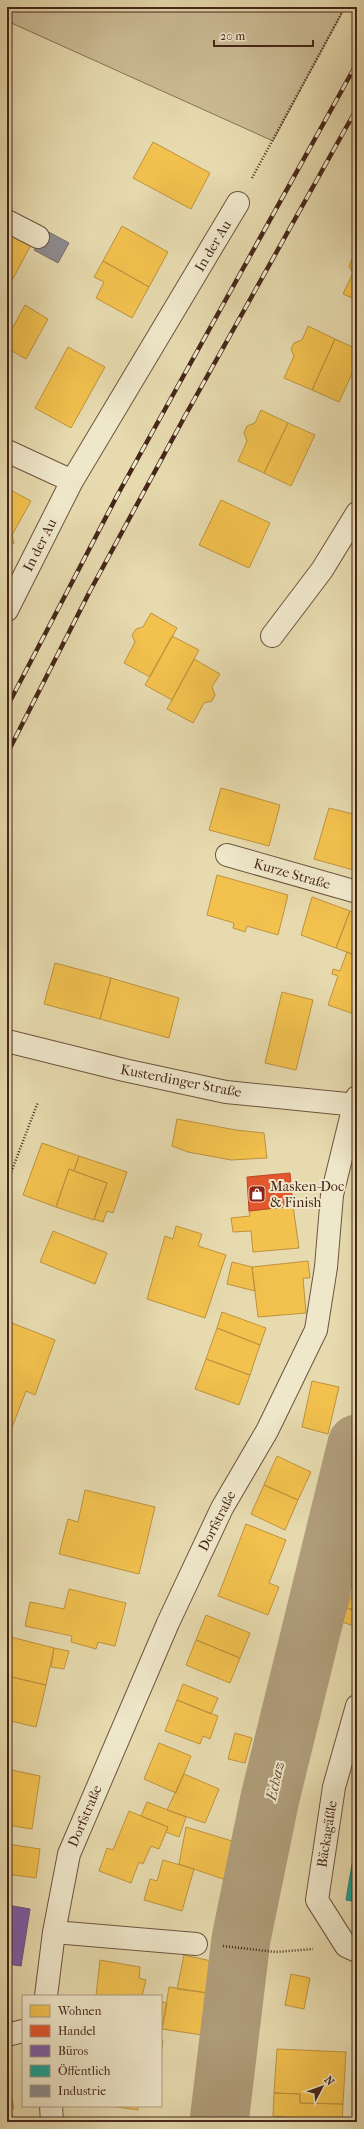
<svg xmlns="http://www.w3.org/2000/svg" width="364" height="2129" font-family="'IM FELL French Canon',serif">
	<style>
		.green { fill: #cbbb95; stroke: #887057 }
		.homes { fill: #f2c14e; stroke: #be923e }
		.shops { fill: #e4572e; stroke: #b54828 }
		.offices { fill: #7b5ea7; stroke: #6b4d7c }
		.public { fill: #17a398; stroke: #257e72 }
		.industry { fill: #8d8d92; stroke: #786e6e }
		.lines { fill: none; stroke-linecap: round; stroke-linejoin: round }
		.river { stroke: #b09d7b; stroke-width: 59 }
		.minor-casing { stroke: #6e533e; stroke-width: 24 }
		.path { stroke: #462619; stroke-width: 2.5; stroke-dasharray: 1 2; stroke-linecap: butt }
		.minor { stroke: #efe7ca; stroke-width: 22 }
		.rail-casing { stroke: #462619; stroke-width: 4.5 }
		.rail { stroke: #efe7ca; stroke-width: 3; stroke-dasharray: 9; stroke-linecap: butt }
		.labels { text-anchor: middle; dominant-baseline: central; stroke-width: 4; stroke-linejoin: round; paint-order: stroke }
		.street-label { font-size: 14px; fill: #462619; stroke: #efe7ca }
		.poi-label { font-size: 14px; fill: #462619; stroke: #efe7ca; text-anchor: start }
		.water-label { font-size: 15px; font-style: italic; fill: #664a36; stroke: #efe7ca }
	</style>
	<rect width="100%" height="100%" fill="#e6daae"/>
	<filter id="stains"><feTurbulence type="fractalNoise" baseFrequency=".005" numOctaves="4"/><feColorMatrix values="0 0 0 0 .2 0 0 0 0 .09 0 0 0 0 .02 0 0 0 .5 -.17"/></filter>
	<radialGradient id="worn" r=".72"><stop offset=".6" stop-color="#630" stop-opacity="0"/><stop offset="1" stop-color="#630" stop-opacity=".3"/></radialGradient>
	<path class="green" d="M 7,7 L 345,7 L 273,141 L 7,21 Z"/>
	<path class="homes" d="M 153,142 L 210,173 L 191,209 L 133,178 Z
		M 122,226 L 168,252 L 149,287 L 103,261 Z
		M 7,227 L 33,241 L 7,290 Z
		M 357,257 L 357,300 L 343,294 L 353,273 L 349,266 L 352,259 Z
		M 103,261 L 149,287 L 132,318 L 96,298 L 104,282 L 94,277 Z
		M 25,305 L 48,319 L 26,359 L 7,348 L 7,338 Z
		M 308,326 L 335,339 L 312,390 L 284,378 L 294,356 L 291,349 L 294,343 L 302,340 Z
		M 335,339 L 357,349 L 357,363 L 339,402 L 312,390 Z
		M 68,347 L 105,367 L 71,428 L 35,408 Z
		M 261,410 L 288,423 L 264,473 L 238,461 L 247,441 L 244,433 L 247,426 L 255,423 Z
		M 288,423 L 315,435 L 291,486 L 264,473 Z
		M 7,488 L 31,501 L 12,535 L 14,543 L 7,548 Z
		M 221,500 L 270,523 L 249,568 L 199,545 Z
		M 151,613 L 177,628 L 150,677 L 124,663 L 135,642 L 132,635 L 136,629 L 143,627 Z
		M 172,636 L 199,650 L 172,700 L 145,685 Z
		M 194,659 L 220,674 L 212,687 L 215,695 L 212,701 L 204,703 L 193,723 L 167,709 Z
		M 357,730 L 357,742 L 354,741 Z
		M 221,788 L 280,805 L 269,846 L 209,830 Z
		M 329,808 L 357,815 L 357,871 L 314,859 Z
		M 217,875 L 288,895 L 278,935 L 247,926 L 245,932 L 233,928 L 234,923 L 207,915 Z
		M 312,897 L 350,911 L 336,948 L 301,935 Z
		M 350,911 L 357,913 L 357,956 L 336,948 Z
		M 347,952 L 357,956 L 357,1015 L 328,1005 L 338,976 L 332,974 L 333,969 L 340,971 Z
		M 55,963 L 111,978 L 100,1019 L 44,1004 Z
		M 111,978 L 179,998 L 169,1038 L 100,1019 Z
		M 282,992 L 313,1000 L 296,1070 L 265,1063 Z
		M 177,1119 L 236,1130 L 264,1133 L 267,1158 L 231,1160 L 188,1152 L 172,1146 Z
		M 42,1143 L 79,1156 L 74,1171 L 69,1169 L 56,1207 L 23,1195 Z
		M 79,1156 L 127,1172 L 113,1213 L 107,1211 L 103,1222 L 94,1219 L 107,1183 L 74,1171 Z
		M 69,1169 L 107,1183 L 94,1220 L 56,1207 Z
		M 293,1206 L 299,1248 L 253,1252 L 251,1231 L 233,1232 L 231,1218 L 250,1216 L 249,1211 Z
		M 176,1226 L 202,1234 L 198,1246 L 226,1255 L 205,1318 L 147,1299 L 165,1236 L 173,1239 Z
		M 53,1231 L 107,1253 L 95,1284 L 40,1262 Z
		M 308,1261 L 310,1278 L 303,1278 L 306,1313 L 258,1317 L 252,1267 Z
		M 232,1262 L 252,1267 L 255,1291 L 227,1284 Z
		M 222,1312 L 266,1328 L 260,1345 L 217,1328 Z
		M 7,1321 L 55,1340 L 35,1395 L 26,1391 L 8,1438 Z
		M 217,1328 L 260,1345 L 250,1375 L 206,1359 Z
		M 206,1359 L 250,1375 L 239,1405 L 195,1389 Z
		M 312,1381 L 339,1387 L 328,1434 L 302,1427 Z
		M 277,1456 L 311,1472 L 298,1500 L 264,1485 Z
		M 264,1485 L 298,1500 L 285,1530 L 251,1514 Z
		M 85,1490 L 155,1507 L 139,1574 L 59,1554 L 68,1519 L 78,1522 Z
		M 246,1524 L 286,1540 L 269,1583 L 279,1587 L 268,1615 L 218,1596 Z
		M 357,1578 L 357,1611 L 347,1608 Z
		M 69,1589 L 126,1603 L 115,1646 L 98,1642 L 96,1649 L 71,1642 L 72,1636 L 25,1626 L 30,1602 L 64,1609 Z
		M 347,1608 L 357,1611 L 357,1627 L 342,1622 Z
		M 206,1615 L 250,1633 L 240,1658 L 196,1640 Z
		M 7,1636 L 54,1648 L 46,1685 L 7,1676 Z
		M 196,1640 L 240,1658 L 230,1683 L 186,1665 Z
		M 54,1648 L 69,1651 L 64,1669 L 51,1667 Z
		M 7,1676 L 46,1685 L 36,1727 L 7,1720 Z
		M 183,1684 L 218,1698 L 211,1714 L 177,1700 Z
		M 177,1700 L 218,1716 L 210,1739 L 203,1736 L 200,1744 L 165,1731 Z
		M 235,1733 L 252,1738 L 245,1763 L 228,1759 Z
		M 159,1743 L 191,1756 L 176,1793 L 144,1779 Z
		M 7,1769 L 40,1776 L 32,1829 L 7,1825 Z
		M 184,1774 L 219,1789 L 205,1823 L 167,1810 Z
		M 147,1802 L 186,1817 L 179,1837 L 166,1832 L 168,1827 L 141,1816 Z
		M 129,1811 L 168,1827 L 159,1849 L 151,1846 L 143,1864 L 139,1862 L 131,1883 L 99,1871 L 107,1848 L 113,1850 Z
		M 186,1827 L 232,1841 L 226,1880 L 179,1864 Z
		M 7,1844 L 40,1849 L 36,1878 L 7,1874 Z
		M 163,1860 L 194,1869 L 182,1911 L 144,1900 L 150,1879 L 157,1881 Z
		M 184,1955 L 216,1962 L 208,1993 L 177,1989 Z
		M 100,1960 L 140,1967 L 139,1978 L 146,1980 L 142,1996 L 96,1996 Z
		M 291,1974 L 310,1978 L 304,2009 L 285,2005 Z
		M 169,1987 L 208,1993 L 202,2035 L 162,2029 Z
		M 161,2002 L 167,2003 L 161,2035 Z
		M 161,2039 L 163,2040 L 161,2057 Z
		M 277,2049 L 346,2052 L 343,2104 L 300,2103 L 300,2094 L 274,2093 Z
		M 7,2073 L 14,2109 L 11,2109 L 13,2122 L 7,2122 Z
		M 274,2093 L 300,2094 L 300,2103 L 343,2104 L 342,2121 L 299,2120 L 299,2118 L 273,2116 Z
		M 109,2106 L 138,2106 L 138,2110 Z
		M 256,2119 L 299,2122 L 299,2120 L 342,2121 L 342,2122 L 256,2122 Z"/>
	<path class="shops" d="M 290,1173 L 293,1206 L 249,1211 L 247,1177 Z
		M 357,1820 L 357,1841 L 354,1841 Z"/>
	<path class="offices" d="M 7,1905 L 30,1909 L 21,1966 L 7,1964 Z"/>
	<path class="public" d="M 356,1841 L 357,1841 L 357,1902 L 346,1900 Z"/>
	<path class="industry" d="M 45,230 L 69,243 L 58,263 L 34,250 Z"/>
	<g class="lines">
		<path class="river" d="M 219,2122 L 241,1939 L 270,1798 L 357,1444"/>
		<g class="minor-casing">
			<path id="minor" d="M 7,221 L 38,237
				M 7,451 L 72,481
				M 7,610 L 72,481 L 238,203
				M 272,636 L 322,570 L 357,513
				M 227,855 L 357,892
				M 7,1041 L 124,1070 L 226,1092 L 357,1105
				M 357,1706 L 334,1787 L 317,1900 L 346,1946 L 357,1951
				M 54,1932 L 196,1944
				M 46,1996 L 54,1932 L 69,1854 L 168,1623 L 222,1508 L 267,1431 L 316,1330 L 326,1267 L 332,1195 L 354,1105 L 357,1097
				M 7,2035 L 23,2031
				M 51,2106 L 52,2122"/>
		</g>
		<path class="path" d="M 252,178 L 345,7
			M 7,1183 L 38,1102
			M 223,1946 L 276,1952 L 313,1949"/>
		<use href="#minor" class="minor"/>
		<g class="rail-casing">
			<path id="rail" d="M 7,707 L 118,494 L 357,63
				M 7,754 L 90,591 L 185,416 L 357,108"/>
		</g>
		<use href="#rail" class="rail"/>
	</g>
	<defs>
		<g id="shop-square" transform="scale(0.9)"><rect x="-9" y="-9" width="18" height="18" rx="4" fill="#8f2418" stroke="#efe7ca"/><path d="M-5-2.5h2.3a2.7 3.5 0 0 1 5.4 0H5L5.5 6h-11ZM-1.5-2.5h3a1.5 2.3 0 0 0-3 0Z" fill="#fff"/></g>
	</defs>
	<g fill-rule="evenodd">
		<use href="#shop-square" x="257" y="1194"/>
	</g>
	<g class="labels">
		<g class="street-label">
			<text transform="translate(213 246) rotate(-59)">In der Au</text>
			<text transform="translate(40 545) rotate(-63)">In der Au</text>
			<text transform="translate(292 874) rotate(16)">Kurze Straße</text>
			<text transform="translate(181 1081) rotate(11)">Kusterdinger Straße</text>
			<text transform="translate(217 1521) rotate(-63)">Dorfstraße</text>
			<text transform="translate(85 1816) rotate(-67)">Dorfstraße</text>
			<text transform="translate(327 1834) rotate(-81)">Bäckagäßle</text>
		</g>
		<g class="poi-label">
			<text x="270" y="1186">Masken-Doc<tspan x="270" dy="16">&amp; Finish</tspan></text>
		</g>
		<g class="water-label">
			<text transform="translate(275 1781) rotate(-77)">Echaz</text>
		</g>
	</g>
	<rect width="364" height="2129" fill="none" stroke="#e6daae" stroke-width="24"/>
	<rect x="8" y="8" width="348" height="2113" fill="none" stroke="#462619" stroke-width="2"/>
	<rect x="12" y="12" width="340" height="2105" fill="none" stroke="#462619"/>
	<rect x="22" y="1995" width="140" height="112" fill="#efe7ca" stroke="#ab9a83"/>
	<rect x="30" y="2005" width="20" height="12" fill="#f2c14e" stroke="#ab9a83"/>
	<text x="58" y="2015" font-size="12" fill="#462619">Wohnen</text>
	<rect x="30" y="2025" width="20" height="12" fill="#e4572e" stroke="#ab9a83"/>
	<text x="58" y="2035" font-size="12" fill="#462619">Handel</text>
	<rect x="30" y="2045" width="20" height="12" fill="#7b5ea7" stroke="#ab9a83"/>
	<text x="58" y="2055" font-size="12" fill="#462619">Büros</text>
	<rect x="30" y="2065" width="20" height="12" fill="#17a398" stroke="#ab9a83"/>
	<text x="58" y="2075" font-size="12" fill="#462619">Öffentlich</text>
	<rect x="30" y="2085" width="20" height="12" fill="#8d8d92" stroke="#ab9a83"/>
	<text x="58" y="2095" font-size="12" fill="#462619">Industrie</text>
	<g transform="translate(322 2087) rotate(49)" stroke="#efe7ca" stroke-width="3" paint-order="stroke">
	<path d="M0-3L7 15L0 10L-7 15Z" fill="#462619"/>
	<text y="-6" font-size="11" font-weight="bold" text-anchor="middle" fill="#462619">N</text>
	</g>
	<path d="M214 40v6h99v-6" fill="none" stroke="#462619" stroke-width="2"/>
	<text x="220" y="40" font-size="12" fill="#462619" stroke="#efe7ca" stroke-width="3" paint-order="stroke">20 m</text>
	<rect width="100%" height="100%" filter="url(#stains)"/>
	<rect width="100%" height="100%" fill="url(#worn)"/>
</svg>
